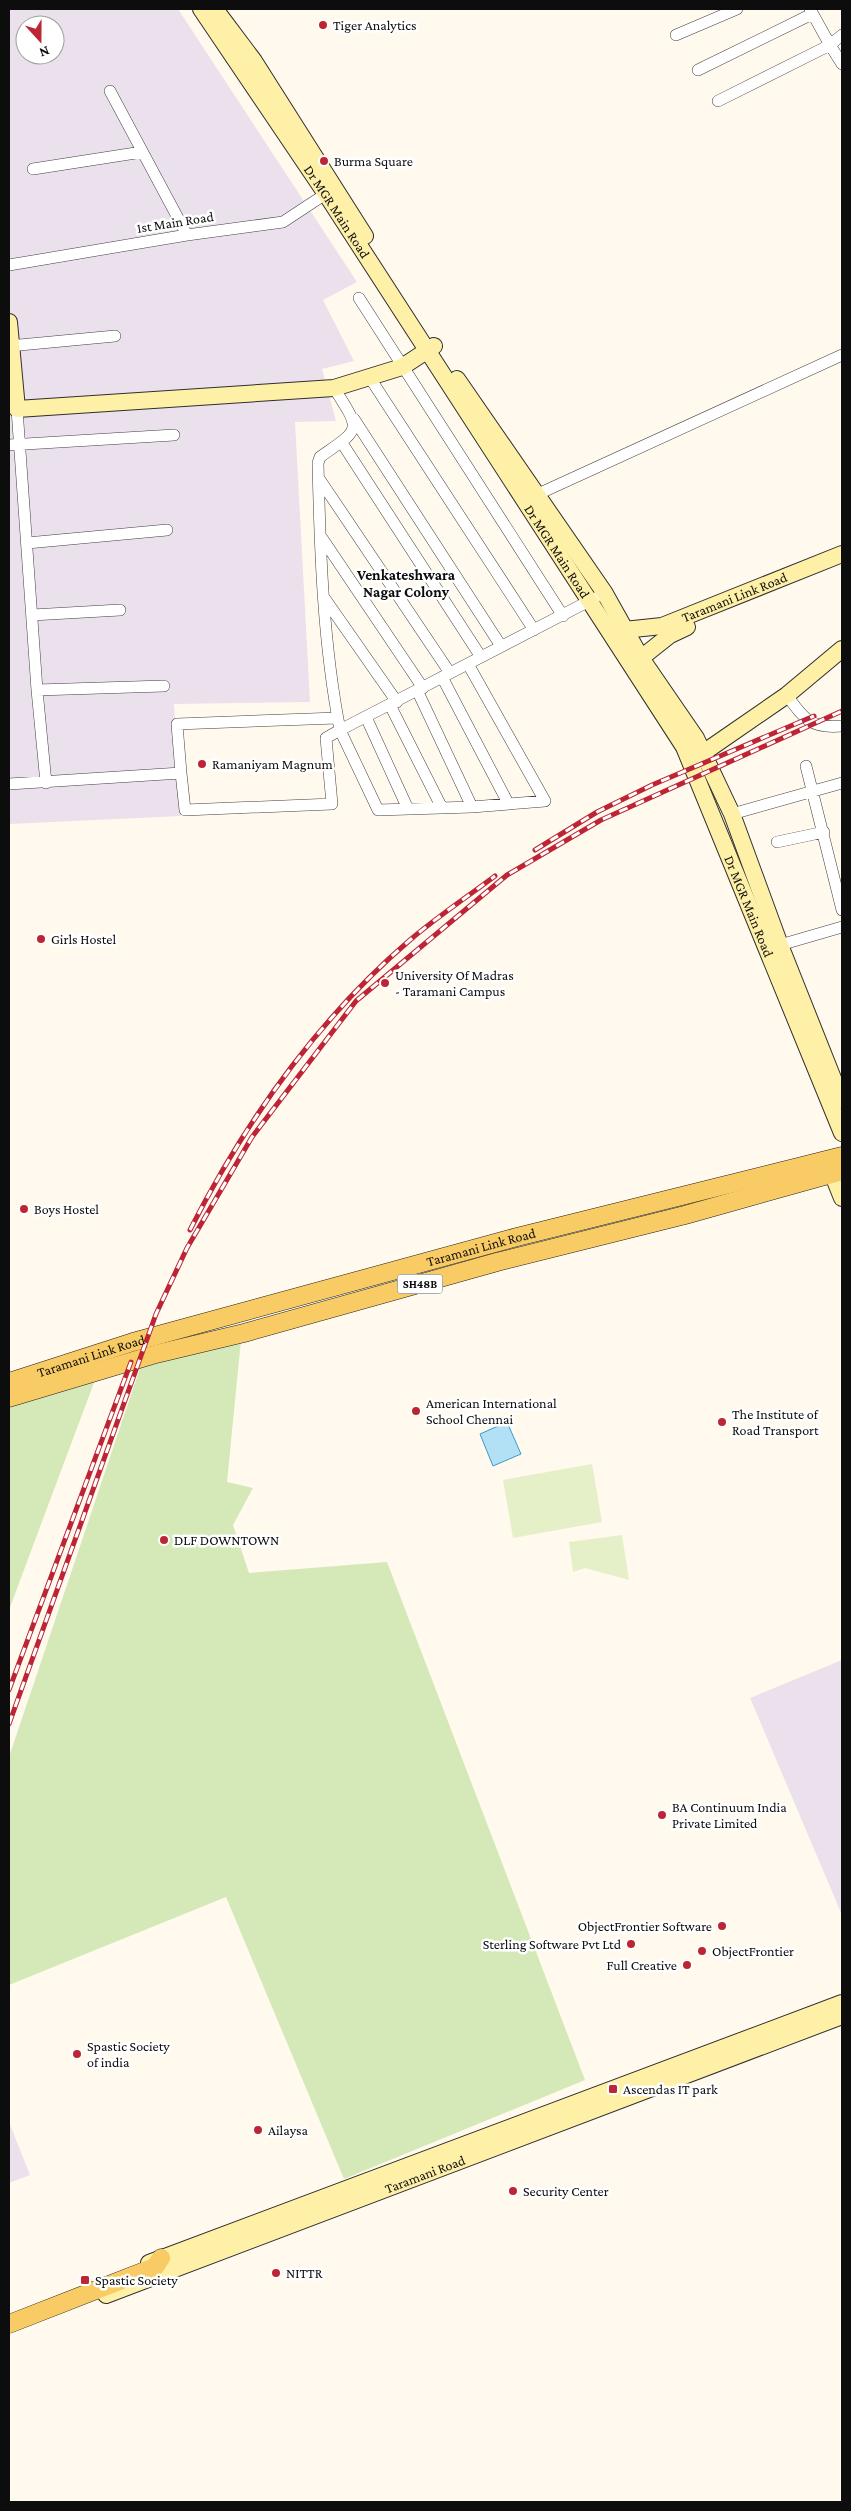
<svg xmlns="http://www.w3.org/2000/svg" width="851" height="2511" font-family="'Crimson Pro',serif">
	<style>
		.industrial { fill: #eae1ec; fill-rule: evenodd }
		.green { fill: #d4e9b7 }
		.pitch { fill: #e5f0c9 }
		.water { fill: #b2e1f6; stroke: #399bcd }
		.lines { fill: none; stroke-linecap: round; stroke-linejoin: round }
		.street-casing { stroke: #404040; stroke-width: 12 }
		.secondary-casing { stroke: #2f2f2f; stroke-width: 18 }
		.primary-casing { stroke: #1e1e1e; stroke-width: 19 }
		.street { stroke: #fff; stroke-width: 11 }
		.secondary { stroke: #fff0a8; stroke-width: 16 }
		.primary { stroke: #f8cb64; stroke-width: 18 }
		.rail-casing { stroke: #bd2536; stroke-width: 5 }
		.rail { stroke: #fff; stroke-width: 3; stroke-dasharray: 9; stroke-linecap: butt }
		.poi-dot { fill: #bd2536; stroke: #fff; stroke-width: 2 }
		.labels { text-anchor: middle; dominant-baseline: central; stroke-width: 5; stroke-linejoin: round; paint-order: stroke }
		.shield { fill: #fff; stroke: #565656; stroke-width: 1 }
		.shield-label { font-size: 12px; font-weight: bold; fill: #0d0d0d }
		.poi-label { font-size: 14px; fill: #0d0d0d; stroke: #fff; text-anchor: start }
		.street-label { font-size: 14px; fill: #0d0d0d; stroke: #fff }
		.neighbourhood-label { font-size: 15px; font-weight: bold; fill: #0d0d0d; stroke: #fff }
	</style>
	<rect width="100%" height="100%" fill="#fffaed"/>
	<path class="industrial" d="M 9,9 L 178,9 L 357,282 L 323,300 L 354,361 L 322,369 L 336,421 L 295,422 L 310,702 L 174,704 L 181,816 L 9,824 ZM 25,25 L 55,25 L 55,55 L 25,55 Z
		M 842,1660 L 842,1915 L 750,1698 Z
		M 9,2122 L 30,2175 L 9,2183 Z"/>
	<path class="green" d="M 241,1340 L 227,1482 L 253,1488 L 233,1525 L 249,1573 L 387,1562 L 585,2080 L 344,2179 L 226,1897 L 9,1985 L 9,1757 L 140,1368 Z
		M 95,1380 L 9,1610 L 9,1405 Z"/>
	<path class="pitch" d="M 592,1464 L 602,1522 L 513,1538 L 503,1480 Z
		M 622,1535 L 629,1580 L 585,1568 L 573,1572 L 569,1542 Z"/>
	<path class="water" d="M 507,1422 L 521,1454 L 493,1466 L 480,1434 Z"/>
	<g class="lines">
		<g class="street-casing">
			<path id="street" d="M 676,35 L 737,9
				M 842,35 L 830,45 L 842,64
				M 698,70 L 812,14
				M 110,91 L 187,235
				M 718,101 L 830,45 L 810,9
				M 33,169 L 142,152
				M 9,265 L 187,235 L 283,222 L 330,191
				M 359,298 L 563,616
				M 9,346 L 115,336
				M 370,378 L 534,630
				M 334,388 C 362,432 361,428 320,457 L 318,463 C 320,551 323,643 340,730 L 595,598
				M 17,409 L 37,690 L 46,783
				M 354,419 L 501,646
				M 342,443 L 481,657
				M 9,445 L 174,435
				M 318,477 L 450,673
				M 536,495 L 842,355
				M 322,538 L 423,688
				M 27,543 L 167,530
				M 325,599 L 397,702
				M 32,615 L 120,610
				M 442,677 L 508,803
				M 37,690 L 164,686
				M 417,690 L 472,807
				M 787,695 C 803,719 812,729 842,726
				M 390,705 L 442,808
				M 366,717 L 408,809
				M 806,766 L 842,910
				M 181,773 L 177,724 L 337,718
				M 9,784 L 181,773 L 185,810 L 332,804 L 326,738 L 340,730 L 378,810 L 472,807 L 545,801 L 468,664
				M 732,814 L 842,783
				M 777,842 L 824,832
				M 780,945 L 842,927"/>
		</g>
		<g class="secondary-casing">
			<g id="secondary">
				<path id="s1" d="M 201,9 L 326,194 L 684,747 L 842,1133"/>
				<path d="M 215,9 L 254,61 L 365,236"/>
				<path d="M 9,322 L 17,409 L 334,388 L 402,367 L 434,346"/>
				<path d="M 457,379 L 604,592 L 641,658 L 696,738 L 732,814 L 780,945 L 842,1101"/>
				<path id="s2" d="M 624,630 L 662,626 L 842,554"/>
				<path d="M 641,658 L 670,635 L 687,627"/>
				<path d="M 693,757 L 703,753 L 787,695 L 842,649"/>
				<path d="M 828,1163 L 842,1198"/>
				<path d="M 149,2263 L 842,2003"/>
				<path id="s3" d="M 106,2295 L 842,2016"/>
			</g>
		</g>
		<g class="primary-casing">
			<g id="primary">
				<path id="s4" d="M 9,1382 L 133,1342 L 517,1237 L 842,1156"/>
				<path d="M 9,1398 L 156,1354 L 244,1333 L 497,1262 L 685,1215 L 842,1171"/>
				<path d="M 9,2324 L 155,2267 L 161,2258"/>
			</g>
		</g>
		<use href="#street" class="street"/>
		<use href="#secondary" class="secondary"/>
		<use href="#primary" class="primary"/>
		<g class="rail-casing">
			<path id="rail" d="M 535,850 L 597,812 L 652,785 L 814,716
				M 190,1230 C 245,1122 318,1019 410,940 C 437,917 467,897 495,876
				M 9,1690 L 131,1362
				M 9,1724 L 156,1314 L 187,1248 L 252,1137 L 356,1001 L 507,875 L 601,820 L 842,711"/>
		</g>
		<use href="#rail" class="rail"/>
	</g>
	<g class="poi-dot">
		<circle cx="323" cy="25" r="5"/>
		<circle cx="324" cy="161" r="5"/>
		<circle cx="202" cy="764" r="5"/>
		<circle cx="41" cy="939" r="5"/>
		<circle cx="385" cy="983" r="5"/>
		<circle cx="24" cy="1209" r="5"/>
		<circle cx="416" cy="1411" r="5"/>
		<circle cx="722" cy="1422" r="5"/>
		<circle cx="164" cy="1540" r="5"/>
		<circle cx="662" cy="1815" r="5"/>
		<circle cx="722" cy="1926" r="5"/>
		<circle cx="631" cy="1944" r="5"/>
		<circle cx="702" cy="1951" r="5"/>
		<circle cx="687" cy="1965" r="5"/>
		<circle cx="77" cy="2054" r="5"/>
		<rect x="608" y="2084" width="10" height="10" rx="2.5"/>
		<circle cx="258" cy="2130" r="5"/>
		<circle cx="513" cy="2191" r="5"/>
		<circle cx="276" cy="2273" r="5"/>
		<rect x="80" y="2275" width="10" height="10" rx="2.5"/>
	</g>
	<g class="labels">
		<rect class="shield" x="397.5" y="1274.5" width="45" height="19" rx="4"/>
		<g class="shield-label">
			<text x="420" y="1284">SH48B</text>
		</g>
		<g class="poi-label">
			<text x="333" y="25">Tiger Analytics</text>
			<text x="334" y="161">Burma Square</text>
			<text x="212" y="764">Ramaniyam Magnum</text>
			<text x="51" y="939">Girls Hostel</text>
			<text x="395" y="975">University Of Madras<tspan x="395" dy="16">- Taramani Campus</tspan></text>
			<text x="34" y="1209">Boys Hostel</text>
			<text x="426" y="1403">American International<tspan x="426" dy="16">School Chennai</tspan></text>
			<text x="732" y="1414">The Institute of<tspan x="732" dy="16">Road Transport</tspan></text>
			<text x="174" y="1540">DLF DOWNTOWN</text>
			<text x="672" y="1807">BA Continuum India<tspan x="672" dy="16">Private Limited</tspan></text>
			<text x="712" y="1926" text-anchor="end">ObjectFrontier Software</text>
			<text x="621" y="1944" text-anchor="end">Sterling Software Pvt Ltd</text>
			<text x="712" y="1951">ObjectFrontier</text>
			<text x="677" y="1965" text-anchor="end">Full Creative</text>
			<text x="87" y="2046">Spastic Society<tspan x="87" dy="16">of india</tspan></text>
			<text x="623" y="2089">Ascendas IT park</text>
			<text x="268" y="2130">Ailaysa</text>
			<text x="523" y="2191">Security Center</text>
			<text x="286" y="2273">NITTR</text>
			<text x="95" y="2280">Spastic Society</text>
		</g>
		<g class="street-label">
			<text stroke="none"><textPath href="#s1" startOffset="244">Dr MGR Main Road</textPath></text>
			<text transform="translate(175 222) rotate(-9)">1st Main Road</text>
			<text stroke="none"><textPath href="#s1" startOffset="649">Dr MGR Main Road</textPath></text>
			<text stroke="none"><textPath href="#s2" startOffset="116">Taramani Link Road</textPath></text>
			<text stroke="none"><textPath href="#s1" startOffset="1054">Dr MGR Main Road</textPath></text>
			<text stroke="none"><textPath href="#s4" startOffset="491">Taramani Link Road</textPath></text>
			<text stroke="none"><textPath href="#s4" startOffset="86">Taramani Link Road</textPath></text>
			<text stroke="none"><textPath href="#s3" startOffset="341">Taramani Road</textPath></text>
		</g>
		<g class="neighbourhood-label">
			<text x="406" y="575">Venkateshwara<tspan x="406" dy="17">Nagar Colony</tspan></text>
		</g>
	</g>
	<rect width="851" height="2511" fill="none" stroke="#0d0d0d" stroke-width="20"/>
	<g transform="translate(40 40) rotate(159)"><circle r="24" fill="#ffffff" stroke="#9e9e9e"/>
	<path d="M0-4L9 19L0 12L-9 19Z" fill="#bd2536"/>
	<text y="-8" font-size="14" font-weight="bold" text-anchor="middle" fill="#0d0d0d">N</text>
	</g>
</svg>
